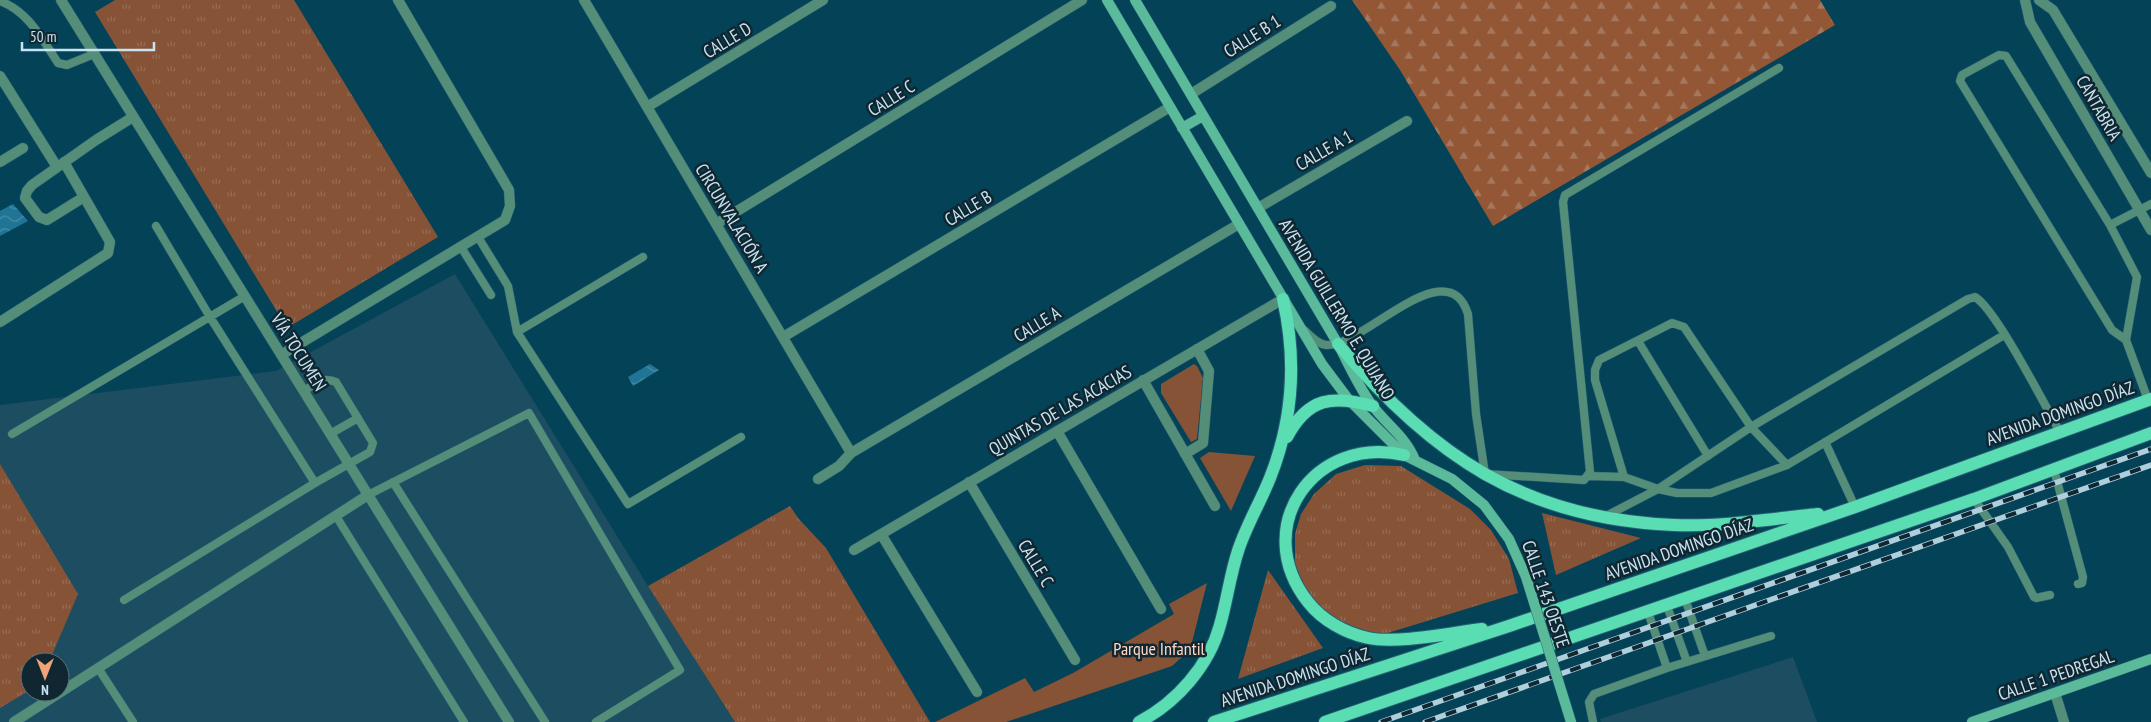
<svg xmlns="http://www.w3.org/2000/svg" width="2151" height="722" font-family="'PT Sans Narrow',sans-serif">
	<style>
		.built { fill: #1c4d61; fill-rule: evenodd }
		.grass { fill: url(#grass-tufts) }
		.forest { fill: url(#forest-firs) }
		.green { fill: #865337 }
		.water { fill: url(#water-waves) }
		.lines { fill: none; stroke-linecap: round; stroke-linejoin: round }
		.lane-casing { stroke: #275f74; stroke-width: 9 }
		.street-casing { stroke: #275f74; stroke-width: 11 }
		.secondary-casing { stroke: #275f74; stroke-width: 11 }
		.primary-casing { stroke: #275f74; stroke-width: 14 }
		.lane { stroke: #548d78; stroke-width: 8 }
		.street { stroke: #548d78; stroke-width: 10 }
		.secondary { stroke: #5aba9a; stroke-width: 10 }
		.primary { stroke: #5bddb3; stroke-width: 12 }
		.rail-casing { stroke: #afcfdd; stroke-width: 5.5 }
		.rail { stroke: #102630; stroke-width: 4; stroke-dasharray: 11; stroke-linecap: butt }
		.secondary-bridge-casing { stroke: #275f74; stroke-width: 11; stroke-linecap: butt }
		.secondary-bridge { stroke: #5aba9a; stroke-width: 10 }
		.labels { text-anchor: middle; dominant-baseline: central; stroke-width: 5; stroke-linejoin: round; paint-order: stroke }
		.street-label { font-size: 18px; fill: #c9e4f1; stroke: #102630 }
		.park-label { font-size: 18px; fill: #fed9c5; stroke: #102630 }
	</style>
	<defs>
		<pattern id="grass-tufts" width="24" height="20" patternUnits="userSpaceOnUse" patternTransform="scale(1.25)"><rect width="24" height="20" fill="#865337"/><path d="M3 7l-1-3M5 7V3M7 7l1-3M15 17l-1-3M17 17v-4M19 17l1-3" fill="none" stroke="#966c54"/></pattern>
		<pattern id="forest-firs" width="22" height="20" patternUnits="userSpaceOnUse" patternTransform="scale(1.25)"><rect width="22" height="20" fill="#935735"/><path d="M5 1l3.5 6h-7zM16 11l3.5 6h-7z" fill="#a5775d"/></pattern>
		<pattern id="water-waves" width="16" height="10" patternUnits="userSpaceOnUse" patternTransform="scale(1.25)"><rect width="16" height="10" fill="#207495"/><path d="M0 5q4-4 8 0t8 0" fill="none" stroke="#498ea9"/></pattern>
	</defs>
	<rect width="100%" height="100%" fill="#044258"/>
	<path class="built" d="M 455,274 L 648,586 L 735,722 L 0,722 L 0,405 L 276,371 ZM 30,662 L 60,662 L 60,692 L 30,692 Z
		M 1793,657 L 1817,722 L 1601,722 L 1600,719 Z"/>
	<path class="grass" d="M 115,0 L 294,0 L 438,237 L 287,328 L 95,12 Z
		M 0,464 L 78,594 L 49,662 L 30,662 L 30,690 L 0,708 Z
		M 1365,465 L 1401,466 L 1470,509 L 1491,530 L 1509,559 L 1518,593 L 1378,636 L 1354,631 L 1331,618 L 1306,591 L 1295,564 L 1295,534 L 1301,514 L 1314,494 L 1336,474 Z
		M 790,506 L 798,518 L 826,548 L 930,722 L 735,722 L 648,586 Z
		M 1542,513 L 1641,538 L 1556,575 Z
		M 1268,570 L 1323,648 L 1238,679 Z"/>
	<path class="forest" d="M 1352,0 L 1820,0 L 1835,25 L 1493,226 L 1400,70 Z"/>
	<path class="green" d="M 1194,364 L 1197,366 L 1203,378 L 1197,439 L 1191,442 L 1161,393 L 1161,384 Z
		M 1209,452 L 1255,456 L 1231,511 L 1200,458 Z
		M 1207,583 L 1190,650 L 1172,666 L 1006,722 L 935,722 L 1025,678 L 1034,692 L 1073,673 L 1174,614 L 1169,604 Z"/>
	<path class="water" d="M 13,204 L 28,221 L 0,236 L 0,211 Z
		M 650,364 L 659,370 L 633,386 L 628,377 Z"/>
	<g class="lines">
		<g class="lane-casing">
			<path id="lane" d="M 0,1 C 29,12 42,39 58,63 L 67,65 L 94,54
				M 2110,225 L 2151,204
				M 478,237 L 508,286 L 517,332 L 628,504 L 741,437
				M 461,247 L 491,295
				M 1304,330 C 1311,336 1317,344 1326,345 C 1362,348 1447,248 1468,314 L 1476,414 L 1485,474 L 1584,480 L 1590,472 L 1563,202 L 1565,195 L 1779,68
				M 517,332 L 643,257
				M 2126,340 L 2137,277 L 2110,225 L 2006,56 L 1999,55 L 1962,75 L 1960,81 L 2112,330 L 2126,340 L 2148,400
				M 1638,341 L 1708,456
				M 304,391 C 315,384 322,376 336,382 L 373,443 L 370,452 L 315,483
				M 12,434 L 245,296
				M 330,434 L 358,418
				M 1825,442 L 1855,507
				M 2054,470 L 2083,577 L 2082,583 L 2078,584
				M 1589,476 L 1624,477 L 1658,489 L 1677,493 L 1711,493 L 1787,465 L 2004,335
				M 1624,477 L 1595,380 L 1595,370 L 1599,360 L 1672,323 L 1684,327 L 1751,427 L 1787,465
				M 393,482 L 545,722
				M 368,495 L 529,413 L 680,670 L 596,722
				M 1974,499 L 2008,547 L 2034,597 L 2036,598 L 2050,595
				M 336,516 L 464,722
				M 1606,516 L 1658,489 L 1751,427 L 1968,299 L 1975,297 C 1996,309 2045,406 2060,432
				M 1685,599 L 1705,656
				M 124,600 L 315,483 L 210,317 L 156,226
				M 1667,606 L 1687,662
				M 1648,612 L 1667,668
				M 98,668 L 133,722
				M 1593,722 L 1589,702 L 1594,694 L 1667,668 L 1771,636"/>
		</g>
		<g class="street-casing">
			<path id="street" d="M 61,0 L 509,722
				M 584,0 L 851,453
				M 2025,0 L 2030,22 L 2151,230
				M 2039,0 L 2053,10 L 2151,173
				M 0,76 L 57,167
				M 1191,94 L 1331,6
				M 647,107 L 823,0
				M 0,162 L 23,148
				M 84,197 L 47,220 L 39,217 L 25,198 L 27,191 L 32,185 L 96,140 L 133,117
				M 1258,208 L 1407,121
				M 716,224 L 1082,0
				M 0,322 L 108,253 L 110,242 L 64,162
				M 783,337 L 1170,107
				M 281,355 L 505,220 L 510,206 L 509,190 L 398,0
				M 1143,380 L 1215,506
				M 1057,431 L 1161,609
				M 1185,454 L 1203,443 L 1209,371 L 1197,349
				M 818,479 L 839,466 L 851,453 L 1239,224
				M 969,482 L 1075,660
				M 881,534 L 977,692
				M 854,550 L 1283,299
				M 2055,693 L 2064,722
				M 14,722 L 368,495"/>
		</g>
		<g class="secondary-casing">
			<path id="secondary" d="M 1107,0 L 1322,364 L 1349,400 L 1404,455 L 1452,479 L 1484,505 L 1509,539 L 1526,577
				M 1135,0 L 1338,344 C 1349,365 1358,386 1372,405 C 1387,425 1406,437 1415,460
				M 1182,128 L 1203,116
				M 1567,709 L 1571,722
				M 1972,722 L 2151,659"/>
		</g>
		<g class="primary-casing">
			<path id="primary" d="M 1338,344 C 1432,456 1525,519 1674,525 C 1722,527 1770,519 1818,514
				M 1287,437 C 1308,397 1333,395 1373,406
				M 1404,455 C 1315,434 1249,527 1308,602 C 1322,620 1345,633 1368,638 C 1398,644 1450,633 1482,629
				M 1139,722 C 1176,703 1209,666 1220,625 C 1227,601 1230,575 1238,551 C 1246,526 1260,503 1270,478 C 1293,420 1297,360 1283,299
				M 1214,722 L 1509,626 L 1855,507 L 2151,399
				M 1325,722 L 1974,499 L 2151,433"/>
		</g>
		<use href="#lane" class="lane"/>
		<use href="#street" class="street"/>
		<use href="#secondary" class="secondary"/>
		<use href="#primary" class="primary"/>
		<g class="rail-casing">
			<path id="rail" d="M 1381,722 L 2151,449
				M 1425,722 L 2151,465"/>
		</g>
		<use href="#rail" class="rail"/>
		<g class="secondary-bridge-casing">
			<path id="secondary-bridge" d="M 1526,577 L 1567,709"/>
		</g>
		<use href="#secondary-bridge" class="secondary-bridge"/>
	</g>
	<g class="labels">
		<g class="street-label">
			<text transform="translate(1252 36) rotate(-32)">CALLE B 1</text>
			<text transform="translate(727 40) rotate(-31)">CALLE D</text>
			<text transform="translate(891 98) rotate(-32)">CALLE C</text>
			<text transform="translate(2099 108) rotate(60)">CANTABRIA</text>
			<text transform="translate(1324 150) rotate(-30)">CALLE A 1</text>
			<text transform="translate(968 208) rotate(-31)">CALLE B</text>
			<text transform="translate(732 218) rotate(59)">CIRCUNVALACIÓN A</text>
			<text transform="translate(1337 309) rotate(59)">AVENIDA GUILLERMO E. QUIJANO</text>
			<text transform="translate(1037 324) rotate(-31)">CALLE A</text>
			<text transform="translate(299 352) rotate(58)">VÍA TOCUMEN</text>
			<text transform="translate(1060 410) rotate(-30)">QUINTAS DE LAS ACACIAS</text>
			<text transform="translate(2060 413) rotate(-20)">AVENIDA DOMINGO DÍAZ</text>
			<text transform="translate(1679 549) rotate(-19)">AVENIDA DOMINGO DÍAZ</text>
			<text transform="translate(1036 563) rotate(59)">CALLE C</text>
			<text transform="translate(1546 594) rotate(71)">CALLE 143 OESTE</text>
			<text transform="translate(2056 675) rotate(-19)">CALLE 1 PEDREGAL</text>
			<text transform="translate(1295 677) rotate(-18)">AVENIDA DOMINGO DÍAZ</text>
		</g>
		<g class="park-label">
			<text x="1159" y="648">Parque Infantil</text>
		</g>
	</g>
	<g transform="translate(45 677) rotate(180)"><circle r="24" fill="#102630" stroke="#5a727d"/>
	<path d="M0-4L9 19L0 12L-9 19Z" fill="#f0a279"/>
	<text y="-8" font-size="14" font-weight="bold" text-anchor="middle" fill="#c9e4f1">N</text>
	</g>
	<path d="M22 42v8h132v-8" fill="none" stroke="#c9e4f1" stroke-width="2.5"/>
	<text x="30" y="42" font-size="15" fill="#c9e4f1" stroke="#102630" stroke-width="4" paint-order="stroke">50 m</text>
</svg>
